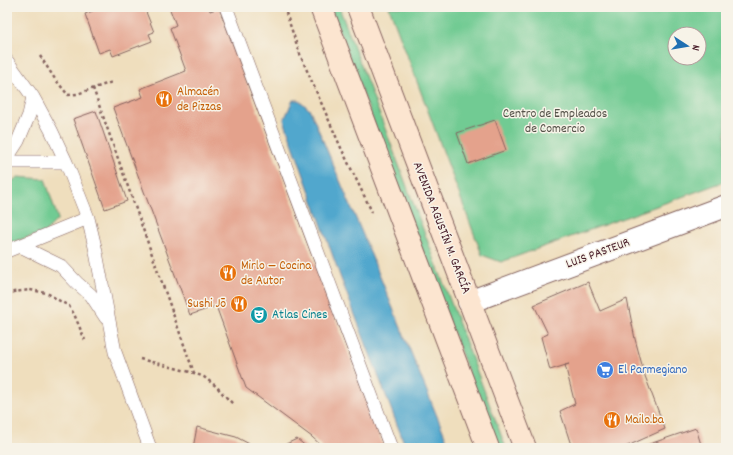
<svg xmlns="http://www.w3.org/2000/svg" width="733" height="455" font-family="Dekko,sans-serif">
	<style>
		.green { fill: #71cb93; stroke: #5e755f; fill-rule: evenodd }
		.water { fill: #51a7cd; stroke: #4e637c }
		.building { fill: #e4a28c }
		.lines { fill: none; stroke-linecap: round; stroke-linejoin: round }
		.lane-casing { stroke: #84625e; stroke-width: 14 }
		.street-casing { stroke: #84625e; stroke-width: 24 }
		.secondary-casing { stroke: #84625e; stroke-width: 24 }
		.path { stroke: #84625e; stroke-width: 2.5; stroke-dasharray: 3 3; stroke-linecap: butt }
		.lane { stroke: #fff; stroke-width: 13 }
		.street { stroke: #fff; stroke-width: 22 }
		.secondary { stroke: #fce5d0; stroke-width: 22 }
		.labels { text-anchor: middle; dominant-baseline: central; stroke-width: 3; stroke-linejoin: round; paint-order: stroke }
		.food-label { font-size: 13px; fill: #c56008; stroke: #f7f3e8; text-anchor: start }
		.park-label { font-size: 13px; fill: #56534a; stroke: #f7f3e8 }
		.street-label { font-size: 13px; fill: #4a1f2b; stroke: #f7f3e8 }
		.culture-label { font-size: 13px; fill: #0d838f; stroke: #f7f3e8; text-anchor: start }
		.shop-label { font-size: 13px; fill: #366cbe; stroke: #f7f3e8; text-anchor: start }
	</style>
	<rect width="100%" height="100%" fill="#f7f3e8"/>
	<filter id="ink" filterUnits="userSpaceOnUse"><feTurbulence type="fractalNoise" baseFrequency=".025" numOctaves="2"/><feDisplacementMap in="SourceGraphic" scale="8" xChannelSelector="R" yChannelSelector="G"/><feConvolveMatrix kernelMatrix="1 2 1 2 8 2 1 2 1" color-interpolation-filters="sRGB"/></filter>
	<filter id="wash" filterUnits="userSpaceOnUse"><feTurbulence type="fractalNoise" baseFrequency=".012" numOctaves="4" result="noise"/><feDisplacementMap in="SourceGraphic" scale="16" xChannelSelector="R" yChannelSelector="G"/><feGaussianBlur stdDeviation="0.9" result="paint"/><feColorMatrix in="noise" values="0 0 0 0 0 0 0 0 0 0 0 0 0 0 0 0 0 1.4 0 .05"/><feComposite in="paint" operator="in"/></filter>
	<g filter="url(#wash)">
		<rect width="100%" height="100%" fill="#efdebd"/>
		<path class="green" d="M 330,7 L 339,7 L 506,448 L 497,448 Z
			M 389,7 L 726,7 L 726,181 L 501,262 L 482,255 ZM 675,34 L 699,34 L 699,58 L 675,58 Z
			M 18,177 L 45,179 L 58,219 L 44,233 L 12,242 L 7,240 L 7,185 Z"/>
		<path class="water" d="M 293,100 L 299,100 L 310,110 L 363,235 L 450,448 L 406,448 L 340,276 L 284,120 Z"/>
		<g id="blocks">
			<path class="building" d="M 94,7 L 144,7 L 154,32 L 149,34 L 152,41 L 113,56 L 110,49 L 99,53 L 85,14 L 95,10 Z
				M 169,7 L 209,7 L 210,11 L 219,8 L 384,448 L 324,448 L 312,437 L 246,388 L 216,306 L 190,315 L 113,108 L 143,97 L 140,89 L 186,71 L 170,28 L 176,25 Z
				M 96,111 L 127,201 L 105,209 L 73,119 Z
				M 495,120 L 506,150 L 468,164 L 457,133 Z
				M 588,282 L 600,311 L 627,299 L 635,339 L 645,376 L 665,429 L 623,448 L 572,448 L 560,411 L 575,404 L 565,365 L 569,364 L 550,370 L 541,337 L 548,334 L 534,305 Z
				M 197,427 L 236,437 L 257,448 L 193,448 Z
				M 696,428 L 702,448 L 638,448 Z
				M 297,439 L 308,448 L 286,448 L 286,444 Z"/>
		</g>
	</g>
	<g filter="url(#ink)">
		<use href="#blocks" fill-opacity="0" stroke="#84625e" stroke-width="1"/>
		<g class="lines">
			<g class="lane-casing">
				<path id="lane" d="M 226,7 L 391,448
					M 7,61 L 33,97 L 51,130 L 66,162 L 88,218 L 95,247 L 115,352 L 150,448
					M 7,158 L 18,141 L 29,115 L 33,97
					M 7,162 L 66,162
					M 20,246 L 61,266 L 77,283 L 91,295 L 106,318
					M 7,251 L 88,218"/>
			</g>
			<g class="street-casing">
				<path id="street" d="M 469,302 L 726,206"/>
			</g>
			<g class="secondary-casing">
				<path id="secondary" d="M 321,7 L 488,448
					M 358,7 L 525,448"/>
			</g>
			<path class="path" d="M 284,7 L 301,57 L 342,150 L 372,212
				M 40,56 L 55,79 L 68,95 L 77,94 L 112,82
				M 93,88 L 194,373
				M 7,295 L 14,292 L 30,290 L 47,293 L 60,301 L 69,306 L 74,314 L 85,340
				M 140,359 L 194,373 L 204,377 L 217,387 L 223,394 L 233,404"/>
			<use href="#lane" class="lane"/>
			<use href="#street" class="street"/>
			<use href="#secondary" class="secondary"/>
		</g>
	</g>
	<defs>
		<g id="restaurant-disc" transform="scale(0.9)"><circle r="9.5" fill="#e8710a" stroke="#f7f3e8"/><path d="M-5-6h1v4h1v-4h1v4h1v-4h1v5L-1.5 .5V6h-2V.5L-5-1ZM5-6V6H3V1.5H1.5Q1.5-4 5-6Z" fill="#fff"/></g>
		<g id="theatre-disc" transform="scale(0.9)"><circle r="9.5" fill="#0f9aa8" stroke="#f7f3e8"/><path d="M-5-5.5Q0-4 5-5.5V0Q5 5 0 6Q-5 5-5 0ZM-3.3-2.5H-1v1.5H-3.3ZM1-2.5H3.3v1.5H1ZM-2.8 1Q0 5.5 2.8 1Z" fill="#fff"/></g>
		<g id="supermarket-disc" transform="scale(0.9)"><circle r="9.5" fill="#3f7fe0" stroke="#f7f3e8"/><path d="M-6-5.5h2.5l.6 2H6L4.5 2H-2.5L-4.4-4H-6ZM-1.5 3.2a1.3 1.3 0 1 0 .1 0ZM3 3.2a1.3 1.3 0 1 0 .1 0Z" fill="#fff"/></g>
	</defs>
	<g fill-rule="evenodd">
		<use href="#restaurant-disc" x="164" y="99"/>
		<use href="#restaurant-disc" x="228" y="273"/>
		<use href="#restaurant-disc" x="239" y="304"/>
		<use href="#theatre-disc" x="259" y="315"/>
		<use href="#supermarket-disc" x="605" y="370"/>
		<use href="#restaurant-disc" x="612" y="420"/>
	</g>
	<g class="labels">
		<g class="food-label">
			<text x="177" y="92">Almacén<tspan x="177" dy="15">de Pizzas</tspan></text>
			<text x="241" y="266">Mirlo — Cocina<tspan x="241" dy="15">de Autor</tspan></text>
			<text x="226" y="304" text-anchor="end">Sushi Jō</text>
			<text x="625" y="420">Mailo.ba</text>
		</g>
		<g class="park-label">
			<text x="555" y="114">Centro de Empleados<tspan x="555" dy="15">de Comercio</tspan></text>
		</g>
		<g class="street-label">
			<text transform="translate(441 228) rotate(69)">AVENIDA AGUSTÍN M. GARCÍA</text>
			<text transform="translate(598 254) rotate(-20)">LUIS PASTEUR</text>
		</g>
		<g class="culture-label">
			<text x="272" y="315">Atlas Cines</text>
		</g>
		<g class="shop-label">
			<text x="618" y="370">El Parmegiano</text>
		</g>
	</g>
	<rect width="733" height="455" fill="none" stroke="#f7f3e8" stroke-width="24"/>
	<g transform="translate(687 46) rotate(102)"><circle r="19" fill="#f7f3e8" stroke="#b29e9c"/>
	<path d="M0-3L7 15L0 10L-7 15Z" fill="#1f6fb2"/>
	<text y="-6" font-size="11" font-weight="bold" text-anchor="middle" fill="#4a1f2b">N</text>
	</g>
</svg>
